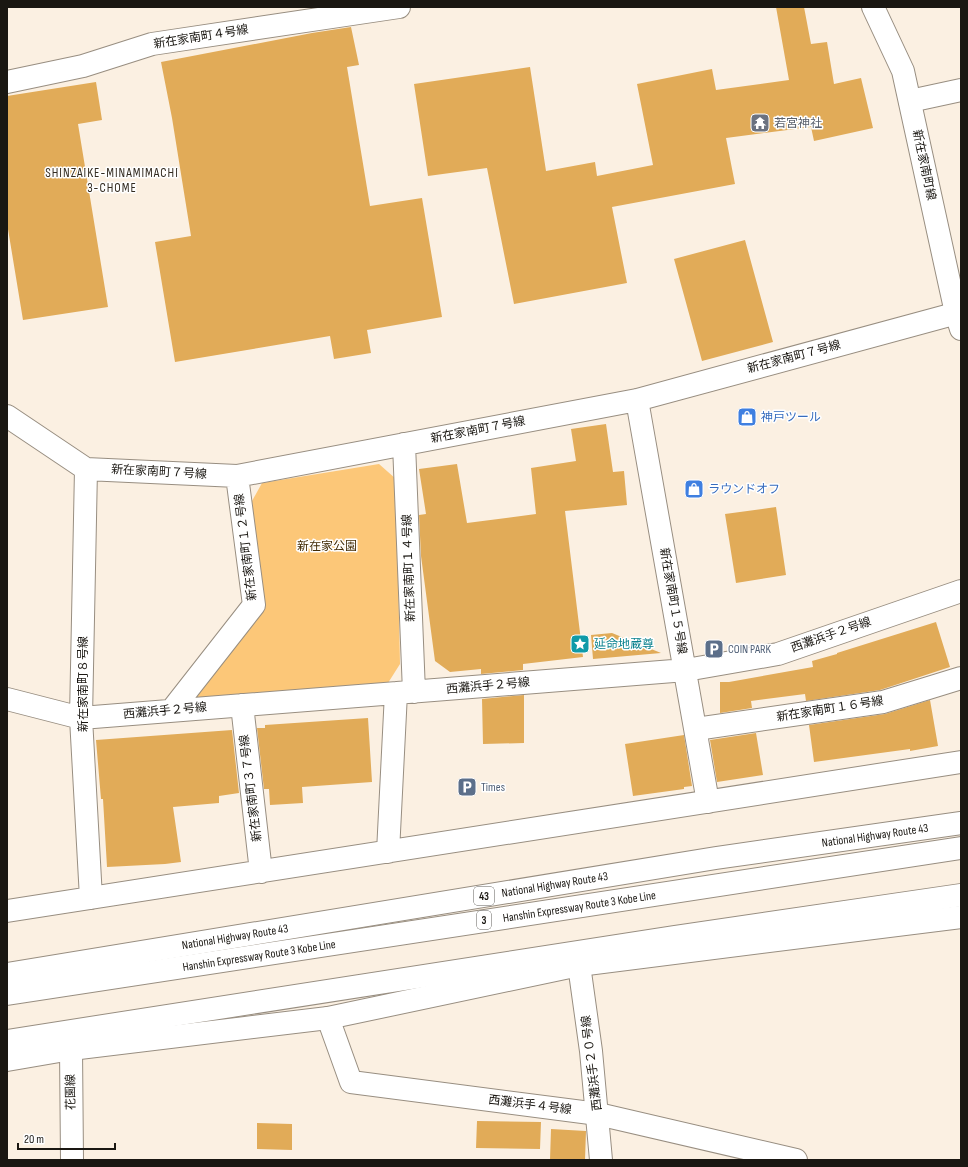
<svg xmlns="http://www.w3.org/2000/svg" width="968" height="1167" font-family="'Sofia Sans Condensed','Noto Sans JP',sans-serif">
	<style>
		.green { fill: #fcc778 }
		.building { fill: #e1ab58 }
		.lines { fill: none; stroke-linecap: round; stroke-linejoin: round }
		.minor-casing { stroke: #988e81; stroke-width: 24 }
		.tertiary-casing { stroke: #988e81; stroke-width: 24 }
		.trunk-casing { stroke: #988e81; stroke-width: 24 }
		.motorway-casing { stroke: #988e81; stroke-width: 24 }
		.minor { stroke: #fff; stroke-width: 22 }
		.tertiary { stroke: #fff; stroke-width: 22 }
		.trunk { stroke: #fff; stroke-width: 22 }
		.motorway { stroke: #fff; stroke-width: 22 }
		.labels { text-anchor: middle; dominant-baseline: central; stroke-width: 3; stroke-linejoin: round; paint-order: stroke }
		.shield { fill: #fff; stroke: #5f5d59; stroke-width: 1 }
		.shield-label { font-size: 11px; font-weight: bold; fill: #1a1712 }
		.street-label { font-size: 12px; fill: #1a1712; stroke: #fff }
		.worship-label { font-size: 12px; fill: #5b616d; stroke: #fff; text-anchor: start }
		.shop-label { font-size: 12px; fill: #366cbe; stroke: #fff; text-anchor: start }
		.park-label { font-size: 12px; fill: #412b05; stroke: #fff }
		.culture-label { font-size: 12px; fill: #0d838f; stroke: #fff; text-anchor: start }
		.service-label { font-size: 12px; fill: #4e5e75; stroke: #fff; text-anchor: start }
		.neighbourhood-label { font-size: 13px; letter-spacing: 1px; fill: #332b20; stroke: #fff }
	</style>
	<rect width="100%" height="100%" fill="#fbf0e2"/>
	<path class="green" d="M 379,464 L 396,479 L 400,664 L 388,683 L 187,699 L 262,608 L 252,501 L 262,483 Z"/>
	<path class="building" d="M 776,7 L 804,7 L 811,44 L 827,42 L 834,84 L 861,78 L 873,128 L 814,141 L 811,127 L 726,138 L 735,184 L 612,207 L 627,283 L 514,304 L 487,168 L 428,176 L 414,84 L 530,67 L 546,171 L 595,162 L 597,176 L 653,165 L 637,84 L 712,69 L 716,90 L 789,80 Z
		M 351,27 L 359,65 L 347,67 L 370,206 L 422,198 L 442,317 L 367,330 L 371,353 L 334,359 L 330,336 L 175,362 L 155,242 L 191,236 L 172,118 L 161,62 L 312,33 Z
		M 96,82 L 102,120 L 78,124 L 108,307 L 23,320 L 7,223 L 7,96 Z
		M 745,240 L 773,342 L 702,361 L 674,259 Z
		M 606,424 L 613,472 L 624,471 L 627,505 L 565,511 L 583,657 L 523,664 L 523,670 L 481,674 L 481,669 L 450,672 L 435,661 L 421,556 L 419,515 L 426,514 L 419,469 L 457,464 L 467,523 L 536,514 L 531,468 L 576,461 L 571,429 Z
		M 776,507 L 786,575 L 736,583 L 725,514 Z
		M 936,622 L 950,667 L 880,690 L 806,701 L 805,694 L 751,701 L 752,708 L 720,713 L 720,682 L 729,682 L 813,667 L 812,661 L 837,654 L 837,653 Z
		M 612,633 L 661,653 L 593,659 L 591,635 Z
		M 524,695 L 524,743 L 483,744 L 482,699 Z
		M 930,700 L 938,746 L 910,751 L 910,749 L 814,762 L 809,725 L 885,714 Z
		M 368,718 L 372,782 L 302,787 L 303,803 L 270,805 L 269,789 L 264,789 L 257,728 L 265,728 L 265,725 Z
		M 232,730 L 239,793 L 219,796 L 219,803 L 173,807 L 181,862 L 165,864 L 107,867 L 103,799 L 101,799 L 96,740 Z
		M 756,733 L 763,775 L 717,782 L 710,740 Z
		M 684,735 L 692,786 L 684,787 L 684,789 L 633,796 L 625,744 Z
		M 477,1121 L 541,1122 L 540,1149 L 476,1148 Z
		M 257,1123 L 292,1124 L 292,1150 L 257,1149 Z
		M 551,1129 L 586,1131 L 585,1160 L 550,1160 Z"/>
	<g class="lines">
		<g class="minor-casing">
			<path id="minor" d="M 7,82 L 83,66 L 152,44 L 399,7
				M 910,101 L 961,90
				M 637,400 L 708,802
				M 7,416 L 86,469 L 237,476 L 637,400 L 961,312
				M 404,444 L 414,692
				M 86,469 L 81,718 L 91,898
				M 7,699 L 81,718 L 686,670 L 778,654 L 961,591
				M 242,705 L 261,872
				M 171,711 L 254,605 L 237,476
				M 696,729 L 883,702 L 961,678
				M 388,852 L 396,693
				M 7,911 L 961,762
				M 328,1018 L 351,1082 L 598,1114 L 796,1160"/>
		</g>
		<g class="tertiary-casing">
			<path id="tertiary" d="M 873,7 L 903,71 L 956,313 L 961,329
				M 579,965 L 591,1051 L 601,1160
				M 71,1049 L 72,1160"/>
		</g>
		<g class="trunk-casing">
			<g id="trunk">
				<path id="s1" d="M 7,974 L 716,858 L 961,823"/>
				<path d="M 7,1060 L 71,1049 L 328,1018 L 579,965 L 961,917"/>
			</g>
		</g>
		<g class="motorway-casing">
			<g id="motorway">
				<path id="s2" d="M 7,994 L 961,848"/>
				<path d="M 7,1041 L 674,937 L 961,895"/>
			</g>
		</g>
		<use href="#minor" class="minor"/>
		<use href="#tertiary" class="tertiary"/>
		<use href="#trunk" class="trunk"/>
		<use href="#motorway" class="motorway"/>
	</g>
	<defs>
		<g id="temple-square" transform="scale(1)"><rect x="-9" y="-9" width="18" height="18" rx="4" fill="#6b7280" stroke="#fff"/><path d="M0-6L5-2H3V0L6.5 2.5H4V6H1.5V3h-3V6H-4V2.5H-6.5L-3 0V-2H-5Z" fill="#fff"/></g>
		<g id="shop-square" transform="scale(1)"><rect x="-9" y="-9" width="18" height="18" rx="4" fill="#3f7fe0" stroke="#fff"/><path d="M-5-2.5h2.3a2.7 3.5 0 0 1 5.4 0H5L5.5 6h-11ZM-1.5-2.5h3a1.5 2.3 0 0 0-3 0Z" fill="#fff"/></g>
		<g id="sight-square" transform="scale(1)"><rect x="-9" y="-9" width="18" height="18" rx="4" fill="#0f9aa8" stroke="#fff"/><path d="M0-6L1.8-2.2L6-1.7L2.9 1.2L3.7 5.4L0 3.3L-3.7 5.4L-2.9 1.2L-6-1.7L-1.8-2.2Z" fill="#fff"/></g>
		<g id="parking-square" transform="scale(1)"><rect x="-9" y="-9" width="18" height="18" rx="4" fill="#5c6f8a" stroke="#fff"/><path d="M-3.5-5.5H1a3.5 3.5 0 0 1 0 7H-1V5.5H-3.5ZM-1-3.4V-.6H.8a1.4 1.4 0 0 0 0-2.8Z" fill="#fff"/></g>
	</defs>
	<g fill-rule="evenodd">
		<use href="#temple-square" x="760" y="123"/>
		<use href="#shop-square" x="747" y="417"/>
		<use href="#shop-square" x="694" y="489"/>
		<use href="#sight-square" x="580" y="644"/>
		<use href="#parking-square" x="714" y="649"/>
		<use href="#parking-square" x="467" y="787"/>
	</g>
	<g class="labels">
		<g class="shield">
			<rect x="474" y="887" width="20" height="18" rx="3"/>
			<rect x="477" y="911" width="14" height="18" rx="3"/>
		</g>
		<g class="shield-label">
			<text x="484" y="896">43</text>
			<text x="484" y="920">3</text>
		</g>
		<g class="street-label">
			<text transform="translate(201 37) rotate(-9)">新在家南町４号線</text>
			<text transform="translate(924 165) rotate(78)">新在家南町線</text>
			<text transform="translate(794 357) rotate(-15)">新在家南町７号線</text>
			<text transform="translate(478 430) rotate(-11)">新在家南町７号線</text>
			<text transform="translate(159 472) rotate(3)">新在家南町７号線</text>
			<text transform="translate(246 547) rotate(-97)">新在家南町１２号線</text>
			<text transform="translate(409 568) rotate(-92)">新在家南町１４号線</text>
			<text transform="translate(673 601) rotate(80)">新在家南町１５号線</text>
			<text transform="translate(831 635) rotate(-19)">西灘浜手２号線</text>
			<text transform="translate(83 684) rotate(-90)">新在家南町８号線</text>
			<text transform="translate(488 686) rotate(-5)">西灘浜手２号線</text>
			<text transform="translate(830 709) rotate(-9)">新在家南町１６号線</text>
			<text transform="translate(165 711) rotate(-5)">西灘浜手２号線</text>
			<text transform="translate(251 788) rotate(-97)">新在家南町３７号線</text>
			<text stroke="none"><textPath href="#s1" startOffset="879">National Highway Route 43</textPath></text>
			<text stroke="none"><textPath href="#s1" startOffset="555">National Highway Route 43</textPath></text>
			<text stroke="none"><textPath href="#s2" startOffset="579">Hanshin Expressway Route 3 Kobe Line</textPath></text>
			<text stroke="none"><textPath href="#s1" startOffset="231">National Highway Route 43</textPath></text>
			<text stroke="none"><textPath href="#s2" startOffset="255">Hanshin Expressway Route 3 Kobe Line</textPath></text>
			<text transform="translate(592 1063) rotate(-97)">西灘浜手２０号線</text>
			<text transform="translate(71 1092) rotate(-91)">花園線</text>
			<text transform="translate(530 1105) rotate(7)">西灘浜手４号線</text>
		</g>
		<g class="worship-label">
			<text x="774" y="123">若宮神社</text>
		</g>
		<g class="shop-label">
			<text x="761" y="417">神戸ツール</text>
			<text x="708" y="489">ラウンドオフ</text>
		</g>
		<g class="park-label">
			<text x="327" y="546">新在家公園</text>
		</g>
		<g class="culture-label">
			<text x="594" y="644">延命地蔵尊</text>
		</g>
		<g class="service-label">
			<text x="728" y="649">COIN PARK</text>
			<text x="481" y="787">Times</text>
		</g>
		<g class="neighbourhood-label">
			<text x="112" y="173">SHINZAIKE-MINAMIMACHI<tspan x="112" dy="15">3-CHOME</tspan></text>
		</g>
	</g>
	<rect width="968" height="1167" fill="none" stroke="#1a1712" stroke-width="16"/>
	<path d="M18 1143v6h97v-6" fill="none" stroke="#1a1712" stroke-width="2"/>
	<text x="24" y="1143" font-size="12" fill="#1a1712" stroke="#ffffff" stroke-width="3" paint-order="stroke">20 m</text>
</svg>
